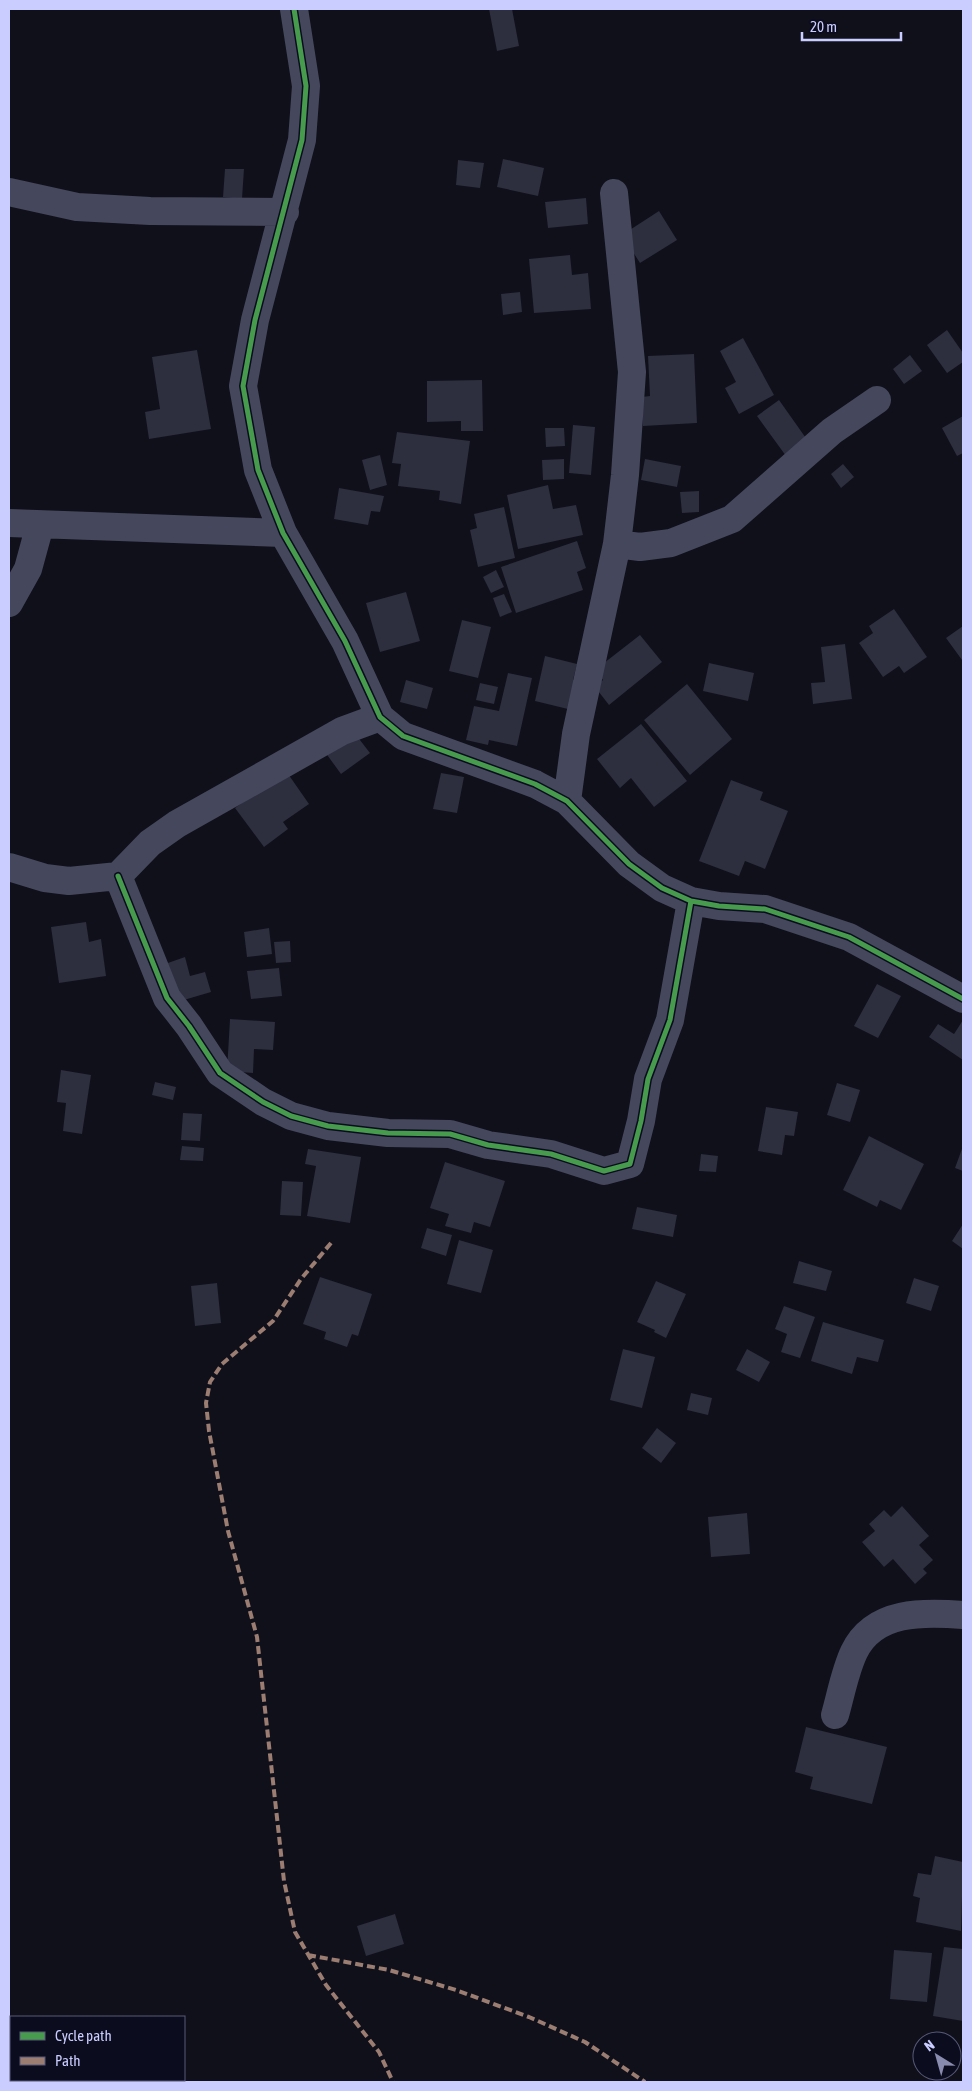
<svg xmlns="http://www.w3.org/2000/svg" width="972" height="2091" font-family="'Asap Condensed',sans-serif">
	<style>
		.building { fill: #2d2e3e }
		.lines { fill: none; stroke-linecap: round; stroke-linejoin: round }
		.minor { stroke: #45475c; stroke-width: 28 }
		.quiet { stroke: #9b7d72; stroke-width: 4; stroke-dasharray: 8 4; stroke-linecap: butt }
		.cycleway-casing { stroke: #0c0c1f; stroke-width: 8 }
		.cycleway { stroke: #469c4c; stroke-width: 5 }
	</style>
	<rect width="100%" height="100%" fill="#10101b"/>
	<path class="building" d="M 489,9 L 512,9 L 519,46 L 497,51 Z
		M 503,159 L 544,168 L 538,196 L 497,187 Z
		M 458,160 L 484,163 L 480,188 L 456,185 Z
		M 225,169 L 244,169 L 242,199 L 223,197 Z
		M 586,198 L 588,224 L 548,228 L 545,202 Z
		M 659,211 L 677,240 L 640,263 L 622,235 Z
		M 570,255 L 572,275 L 588,273 L 591,309 L 534,313 L 529,259 Z
		M 520,292 L 522,312 L 503,315 L 501,294 Z
		M 947,330 L 963,353 L 963,362 L 947,373 L 927,345 Z
		M 743,338 L 774,395 L 739,414 L 725,388 L 736,382 L 720,351 Z
		M 197,350 L 211,429 L 149,439 L 145,412 L 160,409 L 152,357 Z
		M 694,354 L 697,423 L 643,426 L 642,397 L 650,396 L 648,356 Z
		M 910,355 L 922,371 L 904,384 L 893,369 Z
		M 482,380 L 483,431 L 461,431 L 461,421 L 427,422 L 427,381 Z
		M 779,400 L 808,441 L 786,456 L 757,416 Z
		M 963,416 L 963,453 L 957,456 L 942,428 Z
		M 573,425 L 595,427 L 591,475 L 569,473 Z
		M 545,428 L 564,428 L 565,446 L 546,447 Z
		M 397,432 L 470,441 L 461,504 L 439,500 L 440,491 L 398,486 L 401,464 L 392,463 Z
		M 380,455 L 387,485 L 370,490 L 362,460 Z
		M 564,459 L 564,479 L 543,480 L 542,460 Z
		M 645,459 L 681,466 L 677,487 L 641,480 Z
		M 843,464 L 854,477 L 841,488 L 831,474 Z
		M 548,485 L 553,509 L 576,505 L 583,535 L 518,549 L 507,495 Z
		M 339,488 L 384,496 L 380,512 L 371,511 L 368,525 L 334,519 Z
		M 699,491 L 699,512 L 682,513 L 680,492 Z
		M 504,507 L 515,558 L 478,567 L 470,530 L 477,528 L 474,514 Z
		M 577,541 L 586,568 L 577,572 L 583,590 L 516,613 L 501,567 Z
		M 496,570 L 504,587 L 491,593 L 483,577 Z
		M 406,592 L 420,641 L 380,652 L 366,603 Z
		M 504,594 L 512,612 L 500,617 L 493,598 Z
		M 894,609 L 927,657 L 904,673 L 899,666 L 883,677 L 859,643 L 873,633 L 869,626 Z
		M 462,620 L 491,627 L 478,678 L 449,671 Z
		M 963,626 L 963,659 L 962,660 L 946,638 Z
		M 640,635 L 662,662 L 609,705 L 595,687 L 603,680 L 595,670 Z
		M 845,644 L 852,699 L 813,704 L 811,683 L 825,682 L 821,647 Z
		M 545,656 L 577,664 L 573,680 L 579,681 L 572,710 L 535,701 Z
		M 709,663 L 754,673 L 748,701 L 703,691 Z
		M 508,673 L 532,678 L 517,746 L 489,740 L 488,745 L 466,740 L 474,706 L 499,711 Z
		M 406,680 L 433,688 L 427,709 L 400,702 Z
		M 480,683 L 498,687 L 494,704 L 476,700 Z
		M 687,684 L 732,739 L 690,775 L 644,720 Z
		M 641,724 L 687,781 L 654,807 L 631,778 L 620,788 L 597,759 Z
		M 353,731 L 370,753 L 341,774 L 325,752 Z
		M 286,771 L 309,804 L 283,822 L 288,829 L 264,847 L 235,808 Z
		M 441,773 L 464,777 L 457,813 L 433,809 Z
		M 731,780 L 763,792 L 760,800 L 788,811 L 765,869 L 745,861 L 739,876 L 699,861 Z
		M 86,922 L 89,942 L 101,939 L 106,976 L 59,983 L 51,927 Z
		M 269,928 L 272,954 L 247,957 L 244,932 Z
		M 290,941 L 291,962 L 276,963 L 274,942 Z
		M 185,957 L 190,976 L 205,972 L 211,992 L 177,1002 L 165,964 Z
		M 279,968 L 282,996 L 251,999 L 247,971 Z
		M 877,984 L 901,996 L 878,1038 L 854,1026 Z
		M 230,1019 L 275,1022 L 273,1050 L 254,1049 L 253,1073 L 227,1071 Z
		M 963,1020 L 963,1060 L 929,1037 L 938,1024 L 954,1034 Z
		M 61,1070 L 91,1075 L 82,1134 L 63,1131 L 66,1103 L 57,1102 Z
		M 155,1082 L 176,1087 L 173,1100 L 152,1095 Z
		M 837,1083 L 860,1090 L 850,1122 L 827,1115 Z
		M 766,1107 L 798,1112 L 794,1136 L 785,1135 L 782,1155 L 758,1151 Z
		M 183,1113 L 202,1114 L 200,1141 L 181,1140 Z
		M 869,1136 L 924,1164 L 901,1210 L 880,1200 L 877,1207 L 843,1190 Z
		M 182,1146 L 204,1148 L 203,1161 L 180,1160 Z
		M 963,1146 L 963,1171 L 955,1168 Z
		M 308,1149 L 361,1157 L 350,1223 L 307,1216 L 316,1166 L 305,1164 Z
		M 701,1154 L 718,1156 L 716,1172 L 699,1171 Z
		M 445,1162 L 505,1181 L 490,1227 L 474,1222 L 471,1233 L 445,1226 L 449,1214 L 430,1208 Z
		M 282,1181 L 303,1182 L 301,1216 L 280,1215 Z
		M 637,1207 L 677,1215 L 673,1237 L 632,1229 Z
		M 963,1224 L 963,1249 L 952,1241 Z
		M 427,1228 L 452,1235 L 446,1256 L 421,1248 Z
		M 459,1240 L 493,1250 L 481,1293 L 447,1284 Z
		M 799,1261 L 832,1271 L 826,1291 L 793,1283 Z
		M 320,1277 L 372,1294 L 358,1336 L 352,1334 L 347,1347 L 324,1339 L 326,1332 L 303,1324 Z
		M 914,1278 L 939,1286 L 931,1311 L 906,1303 Z
		M 656,1281 L 686,1294 L 666,1338 L 654,1332 L 655,1330 L 637,1322 Z
		M 217,1283 L 221,1323 L 195,1326 L 191,1286 Z
		M 784,1306 L 815,1317 L 800,1358 L 781,1352 L 787,1334 L 775,1329 Z
		M 823,1322 L 884,1340 L 878,1362 L 857,1357 L 852,1374 L 811,1361 Z
		M 623,1349 L 655,1357 L 642,1408 L 610,1400 Z
		M 747,1349 L 770,1362 L 759,1382 L 736,1370 Z
		M 691,1393 L 712,1398 L 708,1415 L 687,1410 Z
		M 657,1428 L 676,1443 L 661,1463 L 642,1448 Z
		M 902,1506 L 929,1536 L 919,1545 L 933,1560 L 923,1569 L 927,1573 L 915,1584 L 893,1559 L 884,1567 L 862,1542 L 875,1531 L 869,1524 L 884,1510 L 891,1517 Z
		M 747,1513 L 750,1554 L 711,1557 L 708,1517 Z
		M 806,1727 L 887,1747 L 872,1804 L 810,1789 L 813,1777 L 795,1772 Z
		M 935,1856 L 963,1862 L 961,1931 L 916,1922 L 920,1898 L 913,1896 L 918,1873 L 931,1875 Z
		M 395,1914 L 404,1944 L 366,1956 L 357,1926 Z
		M 944,1947 L 963,1949 L 963,2021 L 933,2016 Z
		M 894,1950 L 932,1953 L 927,2002 L 890,1999 Z"/>
	<g class="lines">
		<path class="minor" d="M 294,9 L 306,86 L 302,140 L 255,320 L 243,386 L 258,470 L 283,533 L 345,641 L 380,717 L 403,736 L 535,784 L 567,801 L 629,864 L 662,888 L 691,901 L 719,906 L 765,909 L 849,937 L 963,999
			M 9,192 L 77,207 L 150,211 L 285,212
			M 9,523 L 283,533
			M 617,544 L 640,547 L 671,543 L 732,519 L 832,431 L 877,400
			M 9,603 L 28,569 L 40,525
			M 567,801 L 576,734 L 617,544 L 625,475 L 632,372 L 614,193
			M 9,867 L 45,878 L 69,881 L 118,876 L 150,843 L 177,824 L 342,731 L 380,717
			M 118,876 L 167,998 L 189,1026 L 220,1073 L 263,1102 L 291,1116 L 328,1126 L 388,1133 L 450,1134 L 488,1145 L 551,1154 L 604,1171 L 630,1164 L 641,1121 L 648,1079 L 670,1020 L 691,901
			M 835,1715 C 841,1694 845,1671 854,1652 C 874,1610 924,1612 963,1615"/>
		<path class="quiet" d="M 331,1243 L 301,1279 L 273,1321 L 222,1364 L 210,1382 L 206,1403 L 209,1431 L 228,1531 L 257,1637 L 284,1881 L 295,1932 L 326,1985 L 379,2052 L 393,2082
			M 308,1955 L 389,1970 L 456,1990 L 529,2017 L 585,2042 L 645,2082"/>
		<g class="cycleway-casing">
			<path id="cycleway" d="M 294,9 L 306,86 L 302,140 L 255,320 L 243,386 L 258,470 L 283,533 L 345,641 L 380,717 L 403,736 L 535,784 L 567,801 L 629,864 L 662,888 L 691,901 L 719,906 L 765,909 L 849,937 L 963,999
				M 118,876 L 167,998 L 189,1026 L 220,1073 L 263,1102 L 291,1116 L 328,1126 L 388,1133 L 450,1134 L 488,1145 L 551,1154 L 604,1171 L 630,1164 L 641,1121 L 648,1079 L 670,1020 L 691,901"/>
		</g>
		<use href="#cycleway" class="cycleway"/>
	</g>
	<rect width="972" height="2091" fill="none" stroke="#cacdff" stroke-width="20"/>
	<rect x="10" y="2016" width="175" height="65" fill="#0c0c1f" stroke="#585979"/>
	<rect x="20" y="2032" width="25" height="8" fill="#469c4c" stroke="#585979"/>
	<text x="55" y="2041" font-size="15" fill="#cacdff">Cycle path</text>
	<rect x="20" y="2057" width="25" height="8" fill="#9b7d72" stroke="#585979"/>
	<text x="55" y="2066" font-size="15" fill="#cacdff">Path</text>
	<g transform="translate(937 2056) rotate(323)"><circle r="24" fill="#0c0c1f" stroke="#585979"/>
	<path d="M0-4L9 19L0 12L-9 19Z" fill="#898baf"/>
	<text y="-8" font-size="14" font-weight="bold" text-anchor="middle" fill="#cacdff">N</text>
	</g>
	<path d="M802 32v8h99v-8" fill="none" stroke="#cacdff" stroke-width="2.5"/>
	<text x="810" y="32" font-size="15" fill="#cacdff" stroke="#0c0c1f" stroke-width="4" paint-order="stroke">20 m</text>
</svg>
